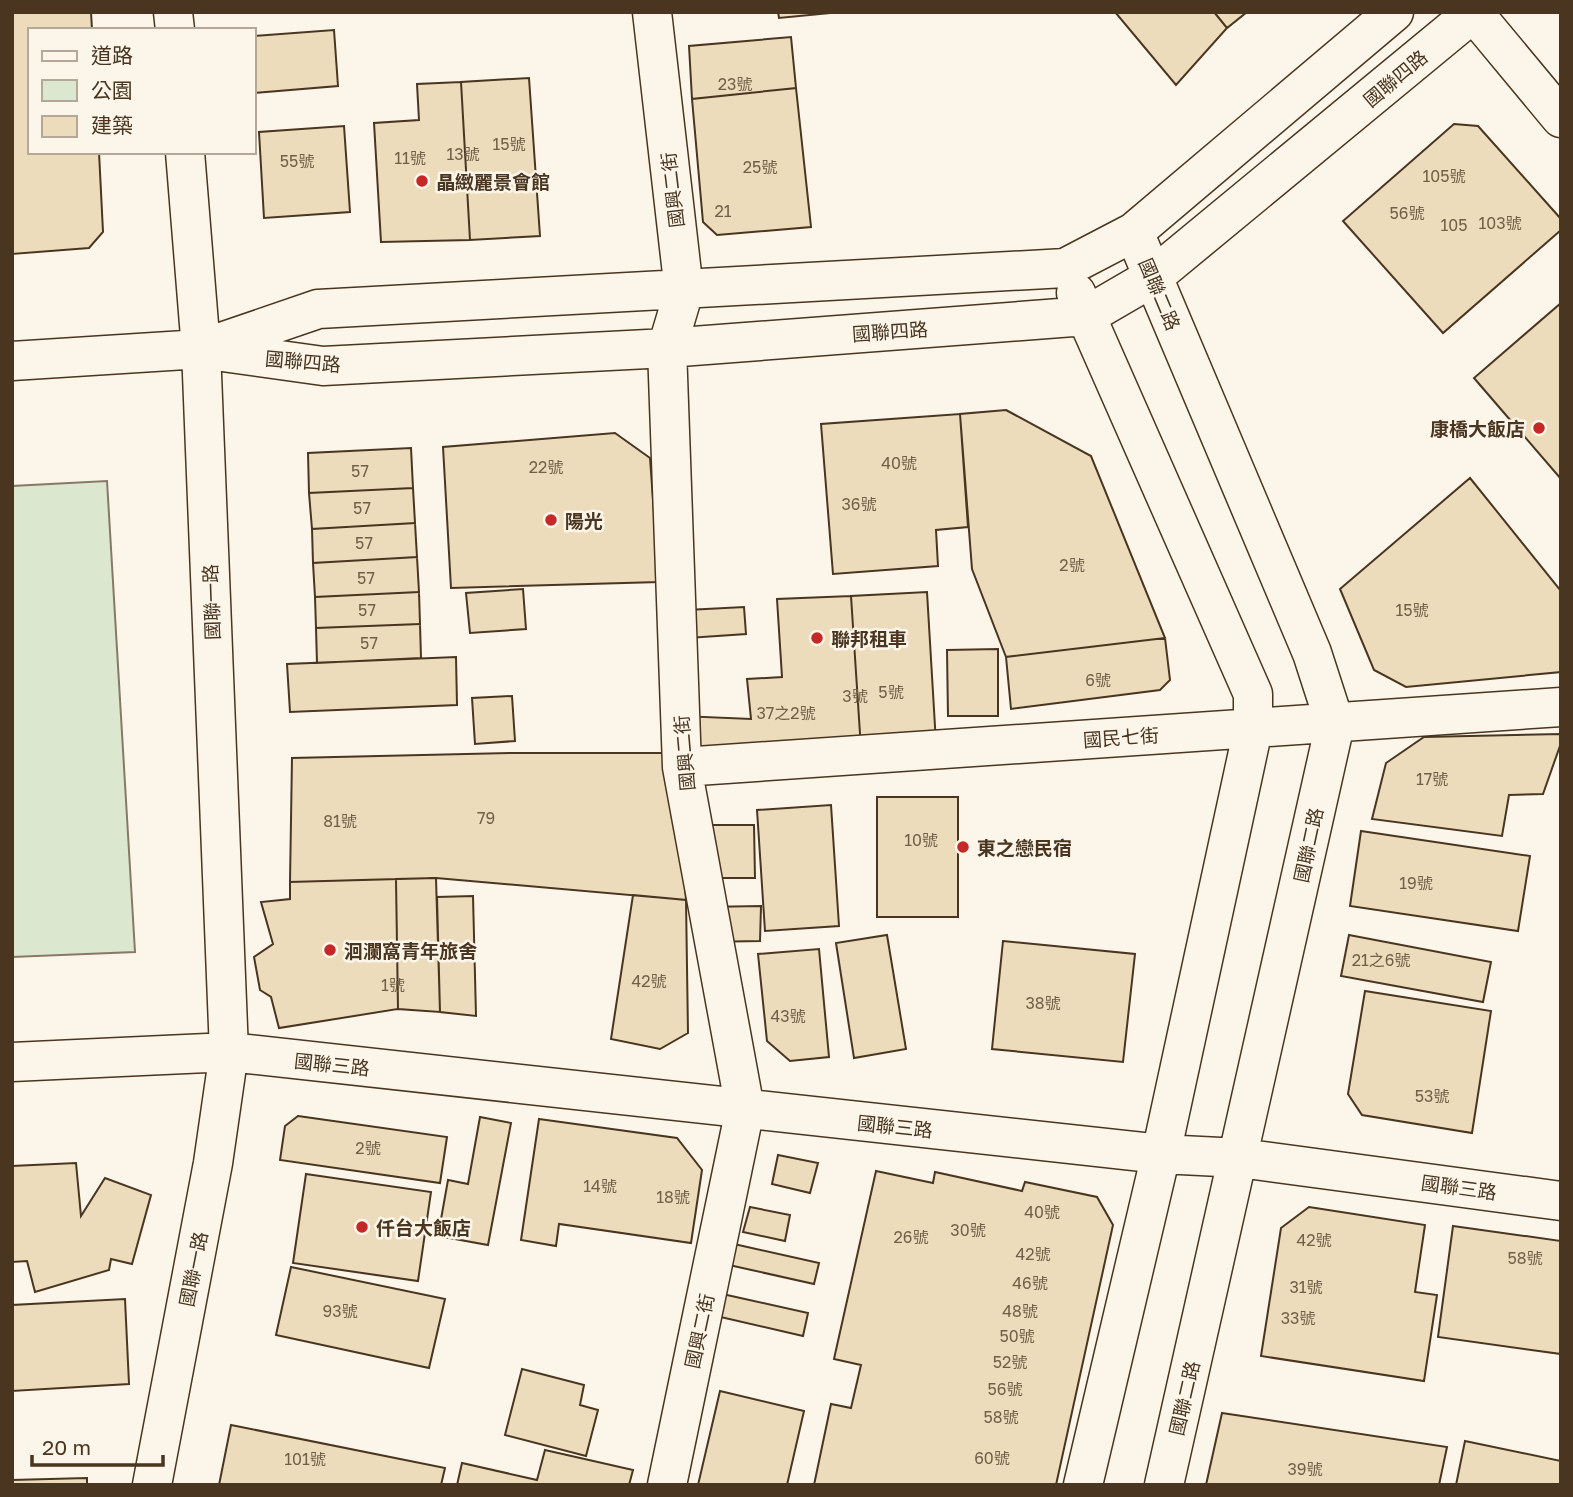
<svg xmlns="http://www.w3.org/2000/svg" width="1573" height="1497" font-family="'Golos Text','Noto Sans TC',sans-serif">
	<style>
		.green { fill: #dce7d0; stroke: #887966; stroke-width: 2 }
		.building { fill: #ecdcbc; stroke: #4a3520; stroke-width: 2 }
		.lines { fill: none; stroke-linecap: round; stroke-linejoin: round }
		.minor-casing { stroke: #4a3520; stroke-width: 41 }
		.minor { stroke: #fbf6e9; stroke-width: 38 }
		.poi-dot { fill: #c62828; stroke: #fbf6e9; stroke-width: 2.5 }
		.labels { text-anchor: middle; dominant-baseline: central; stroke-width: 5; stroke-linejoin: round; paint-order: stroke }
		.number-label { font-size: 16px; fill: #725f47 }
		.street-label { font-size: 19px; fill: #4a3520; stroke: #fbf6e9 }
		.poi-label { font-size: 19px; font-weight: bold; fill: #4a3520; stroke: #fbf6e9; text-anchor: start }
	</style>
	<rect width="100%" height="100%" fill="#fbf6e9"/>
	<path class="green" d="M 107,481 L 135,952 L 12,957 L 12,486 Z"/>
	<path class="building" d="M 12,12 L 91,12 L 92,30 L 30,30 L 30,152 L 99,152 L 103,232 L 89,248 L 12,254 Z
		M 778,12 L 841,12 L 779,18 Z
		M 1115,12 L 1214,12 L 1227,28 L 1176,85 Z
		M 1214,12 L 1247,12 L 1227,28 Z
		M 334,30 L 338,86 L 254,93 L 254,36 Z
		M 791,37 L 796,88 L 692,99 L 689,46 Z
		M 529,78 L 540,236 L 470,240 L 461,82 Z
		M 461,82 L 470,240 L 381,242 L 374,123 L 419,120 L 417,84 Z
		M 796,88 L 811,227 L 717,235 L 703,222 L 692,99 Z
		M 1454,124 L 1478,126 L 1561,219 L 1561,230 L 1443,333 L 1343,221 Z
		M 344,126 L 350,212 L 264,218 L 259,132 Z
		M 1561,303 L 1561,479 L 1474,378 Z
		M 1006,410 L 1091,456 L 1165,638 L 1006,657 L 972,569 L 960,414 Z
		M 960,414 L 968,527 L 936,530 L 938,566 L 833,574 L 821,424 Z
		M 615,433 L 650,458 L 659,582 L 451,588 L 443,447 Z
		M 411,448 L 413,488 L 309,493 L 308,453 Z
		M 1470,478 L 1561,591 L 1561,672 L 1406,687 L 1374,670 L 1340,589 Z
		M 413,488 L 415,523 L 312,529 L 309,493 Z
		M 415,523 L 417,557 L 313,563 L 312,529 Z
		M 417,557 L 419,592 L 315,597 L 313,563 Z
		M 523,589 L 526,629 L 470,633 L 466,593 Z
		M 419,592 L 420,624 L 316,628 L 315,597 Z
		M 927,592 L 936,743 L 861,749 L 851,596 Z
		M 851,596 L 861,749 L 699,750 L 681,716 L 751,719 L 747,679 L 782,677 L 777,599 Z
		M 744,607 L 746,634 L 688,638 L 687,610 Z
		M 420,624 L 421,658 L 317,663 L 316,628 Z
		M 1165,638 L 1170,680 L 1160,690 L 1011,709 L 1006,657 Z
		M 998,649 L 998,716 L 948,716 L 947,650 Z
		M 456,657 L 457,705 L 290,712 L 287,664 Z
		M 512,696 L 515,741 L 475,744 L 472,698 Z
		M 1561,734 L 1561,743 L 1543,794 L 1509,795 L 1502,836 L 1372,819 L 1386,763 L 1424,737 Z
		M 510,753 L 676,753 L 686,900 L 436,878 L 290,882 L 292,758 Z
		M 877,797 L 958,797 L 958,917 L 877,917 Z
		M 831,805 L 839,926 L 765,931 L 757,810 Z
		M 709,825 L 754,825 L 755,878 L 709,878 Z
		M 1361,831 L 1530,856 L 1518,931 L 1350,906 Z
		M 436,878 L 440,1012 L 398,1009 L 396,879 Z
		M 396,879 L 398,1009 L 279,1028 L 271,997 L 260,990 L 254,957 L 273,944 L 261,902 L 290,899 L 290,882 Z
		M 633,895 L 686,900 L 688,1033 L 660,1049 L 611,1039 Z
		M 473,896 L 476,1016 L 440,1012 L 437,897 Z
		M 761,906 L 760,941 L 704,942 L 704,907 Z
		M 887,935 L 906,1049 L 854,1058 L 836,943 Z
		M 1349,935 L 1491,962 L 1483,1002 L 1341,976 Z
		M 1003,941 L 1135,954 L 1123,1062 L 992,1049 Z
		M 819,949 L 829,1057 L 790,1061 L 767,1041 L 758,954 Z
		M 1365,991 L 1491,1011 L 1472,1133 L 1362,1115 L 1348,1094 Z
		M 298,1116 L 447,1137 L 440,1183 L 280,1160 L 285,1126 Z
		M 480,1117 L 511,1123 L 488,1245 L 438,1236 L 448,1180 L 468,1184 Z
		M 539,1119 L 677,1138 L 702,1170 L 691,1243 L 559,1224 L 556,1246 L 521,1240 Z
		M 778,1155 L 818,1163 L 810,1193 L 772,1184 Z
		M 76,1163 L 81,1216 L 105,1178 L 151,1195 L 132,1264 L 111,1259 L 109,1270 L 35,1292 L 27,1261 L 12,1262 L 12,1166 Z
		M 876,1171 L 933,1183 L 935,1172 L 1022,1191 L 1025,1182 L 1097,1197 L 1113,1225 L 1056,1485 L 814,1485 L 831,1404 L 851,1408 L 861,1365 L 834,1359 Z
		M 306,1174 L 431,1192 L 418,1281 L 293,1263 Z
		M 750,1207 L 790,1215 L 785,1241 L 743,1232 Z
		M 1309,1207 L 1425,1225 L 1415,1292 L 1437,1295 L 1424,1381 L 1261,1356 L 1281,1228 Z
		M 1453,1226 L 1561,1241 L 1561,1354 L 1438,1337 Z
		M 734,1244 L 819,1263 L 814,1284 L 729,1265 Z
		M 291,1267 L 445,1299 L 429,1368 L 276,1335 Z
		M 718,1293 L 808,1313 L 803,1336 L 712,1315 Z
		M 125,1299 L 129,1384 L 12,1391 L 12,1305 Z
		M 522,1369 L 584,1385 L 580,1405 L 598,1410 L 586,1456 L 505,1435 Z
		M 720,1391 L 804,1411 L 787,1485 L 698,1485 Z
		M 1222,1413 L 1447,1447 L 1439,1485 L 1206,1485 Z
		M 231,1425 L 445,1468 L 441,1485 L 219,1485 Z
		M 1465,1441 L 1561,1461 L 1561,1485 L 1456,1485 Z
		M 545,1450 L 633,1470 L 629,1485 L 457,1485 L 462,1463 L 537,1480 Z
		M 87,1478 L 87,1485 L 12,1485 L 12,1480 Z"/>
	<g class="lines">
		<g class="minor-casing">
			<path id="minor" d="M 173,12 L 175,30
				M 652,12 L 684,291 L 667,348 L 682,767 L 745,1109 L 667,1485
				M 1473,12 L 1561,118
				M 1134,232 L 1312,653 L 1335,724 L 1164,1485
				M 1076,293 L 1253,694 L 1253,729 L 1161,1154 L 1083,1485
				M 210,346 L 318,309 L 1065,268 L 1134,232 L 1394,12
				M 12,361 L 201,349 L 323,366 L 667,348 L 1086,316 L 1153,277 L 1474,12
				M 682,767 L 1561,707
				M 12,1062 L 229,1052 L 1161,1154 L 1240,1158 L 1561,1201
				M 152,1485 L 213,1163 L 229,1052 L 201,349 L 185,152"/>
		</g>
		<use href="#minor" class="minor"/>
	</g>
	<g class="poi-dot">
		<circle cx="422" cy="181" r="7"/>
		<circle cx="1539" cy="428" r="7"/>
		<circle cx="551" cy="520" r="7"/>
		<circle cx="817" cy="638" r="7"/>
		<circle cx="963" cy="847" r="7"/>
		<circle cx="330" cy="950" r="7"/>
		<circle cx="362" cy="1227" r="7"/>
	</g>
	<g class="labels">
		<g class="number-label">
			<text x="735" y="84">23號</text>
			<text x="509" y="144">15號</text>
			<text x="463" y="154">13號</text>
			<text x="410" y="158">11號</text>
			<text x="297" y="161">55號</text>
			<text x="760" y="167">25號</text>
			<text x="1444" y="176">105號</text>
			<text x="723" y="211">21</text>
			<text x="1407" y="213">56號</text>
			<text x="1500" y="223">103號</text>
			<text x="1454" y="225">105</text>
			<text x="899" y="463">40號</text>
			<text x="546" y="467">22號</text>
			<text x="360" y="471">57</text>
			<text x="859" y="504">36號</text>
			<text x="362" y="508">57</text>
			<text x="364" y="543">57</text>
			<text x="1072" y="565">2號</text>
			<text x="366" y="578">57</text>
			<text x="367" y="610">57</text>
			<text x="1412" y="610">15號</text>
			<text x="369" y="643">57</text>
			<text x="1098" y="680">6號</text>
			<text x="891" y="692">5號</text>
			<text x="855" y="696">3號</text>
			<text x="786" y="713">37之2號</text>
			<text x="1432" y="779">17號</text>
			<text x="486" y="818">79</text>
			<text x="340" y="821">81號</text>
			<text x="921" y="840">10號</text>
			<text x="1416" y="883">19號</text>
			<text x="1381" y="960">21之6號</text>
			<text x="649" y="981">42號</text>
			<text x="393" y="985">1號</text>
			<text x="1043" y="1003">38號</text>
			<text x="788" y="1016">43號</text>
			<text x="1432" y="1096">53號</text>
			<text x="368" y="1148">2號</text>
			<text x="600" y="1186">14號</text>
			<text x="673" y="1197">18號</text>
			<text x="1042" y="1212">40號</text>
			<text x="968" y="1230">30號</text>
			<text x="911" y="1237">26號</text>
			<text x="1314" y="1240">42號</text>
			<text x="1033" y="1254">42號</text>
			<text x="1525" y="1258">58號</text>
			<text x="1030" y="1283">46號</text>
			<text x="1306" y="1287">31號</text>
			<text x="340" y="1311">93號</text>
			<text x="1020" y="1311">48號</text>
			<text x="1298" y="1318">33號</text>
			<text x="1017" y="1336">50號</text>
			<text x="1010" y="1362">52號</text>
			<text x="1005" y="1389">56號</text>
			<text x="1001" y="1417">58號</text>
			<text x="992" y="1458">60號</text>
			<text x="305" y="1459">101號</text>
			<text x="1305" y="1469">39號</text>
		</g>
		<g class="street-label">
			<text transform="translate(1395 78) rotate(-40)">國聯四路</text>
			<text transform="translate(672 190) rotate(-97)">國興二街</text>
			<text transform="translate(1160 294) rotate(67)">國聯二路</text>
			<text transform="translate(890 331) rotate(-4)">國聯四路</text>
			<text transform="translate(303 361) rotate(5)">國聯四路</text>
			<text transform="translate(211 602) rotate(-92)">國聯一路</text>
			<text transform="translate(1121 737) rotate(-4)">國民七街</text>
			<text transform="translate(684 753) rotate(-95)">國興二街</text>
			<text transform="translate(1308 845) rotate(-78)">國聯二路</text>
			<text transform="translate(332 1064) rotate(6)">國聯三路</text>
			<text transform="translate(895 1126) rotate(6)">國聯三路</text>
			<text transform="translate(1459 1187) rotate(8)">國聯三路</text>
			<text transform="translate(193 1269) rotate(-79)">國聯一路</text>
			<text transform="translate(699 1331) rotate(-78)">國興二街</text>
			<text transform="translate(1184 1398) rotate(-77)">國聯二路</text>
		</g>
		<g class="poi-label">
			<text x="436" y="181">晶緻麗景會館</text>
			<text x="1525" y="428" text-anchor="end">康橋大飯店</text>
			<text x="565" y="520">陽光</text>
			<text x="831" y="638">聯邦租車</text>
			<text x="977" y="847">東之戀民宿</text>
			<text x="344" y="950">洄瀾窩青年旅舍</text>
			<text x="376" y="1227">仟台大飯店</text>
		</g>
	</g>
	<rect width="1573" height="1497" fill="none" stroke="#4a3520" stroke-width="28"/>
	<rect x="28" y="28" width="228" height="126" fill="#fbf6e9" stroke="#b4a999" stroke-width="2"/>
	<rect x="42" y="51" width="35" height="10" fill="#fbf6e9" stroke="#b4a999" stroke-width="2"/>
	<text x="91" y="63" font-size="21" fill="#4a3520">道路</text>
	<rect x="42" y="80" width="35" height="21" fill="#dce7d0" stroke="#b4a999" stroke-width="2"/>
	<text x="91" y="98" font-size="21" fill="#4a3520">公園</text>
	<rect x="42" y="116" width="35" height="21" fill="#ecdcbc" stroke="#b4a999" stroke-width="2"/>
	<text x="91" y="133" font-size="21" fill="#4a3520">建築</text>
	<path d="M32 1455v10h131v-10" fill="none" stroke="#4a3520" stroke-width="3.5"/>
	<text x="42" y="1455" font-size="21" fill="#4a3520" stroke="#fbf6e9" stroke-width="5" paint-order="stroke">20 m</text>
</svg>
